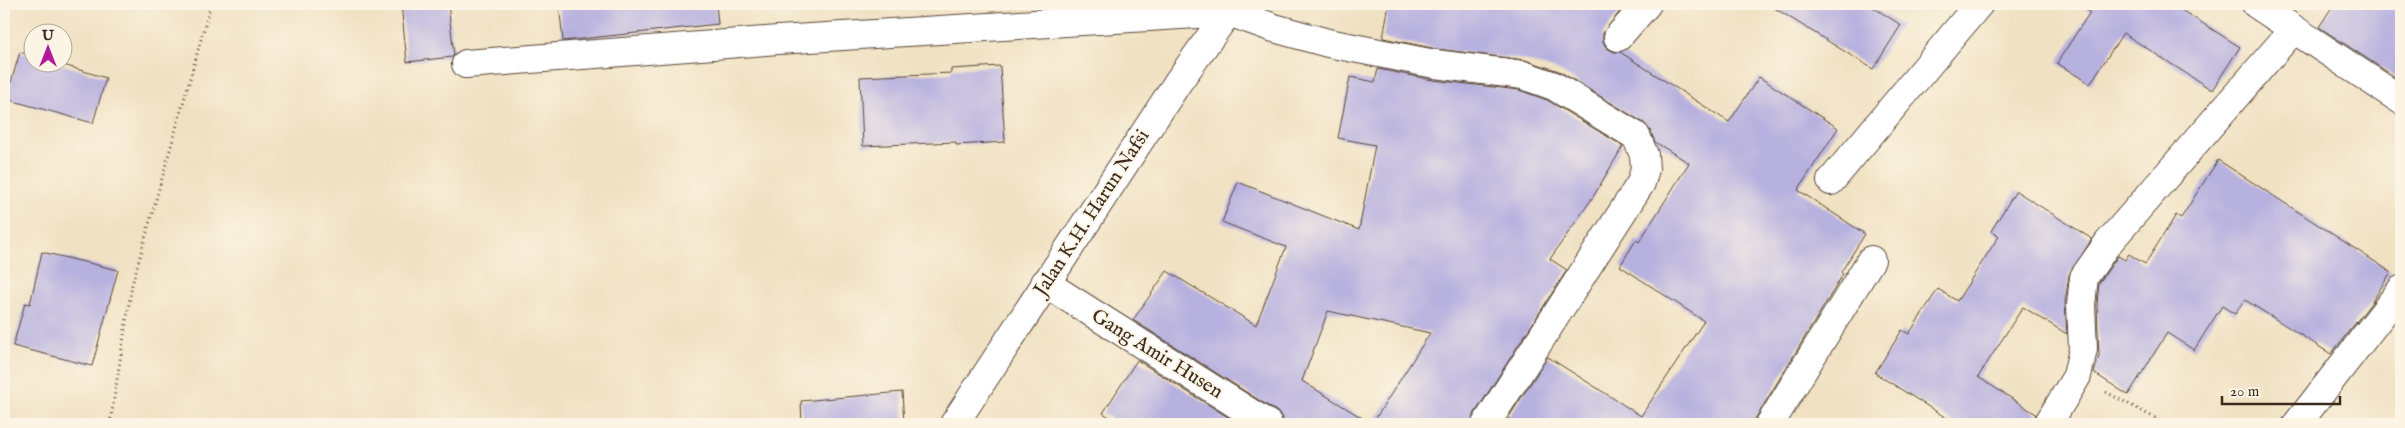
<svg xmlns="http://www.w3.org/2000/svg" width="2405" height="428" font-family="'IM FELL English',serif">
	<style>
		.building { fill: #b7b1df; fill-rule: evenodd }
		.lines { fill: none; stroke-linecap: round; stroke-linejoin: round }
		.minor-casing { stroke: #564537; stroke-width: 30 }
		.major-casing { stroke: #564537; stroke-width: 30 }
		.path { stroke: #564537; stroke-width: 3; stroke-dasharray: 1 4; stroke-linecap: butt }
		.minor { stroke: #fff; stroke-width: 28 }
		.major { stroke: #fff; stroke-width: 28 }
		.labels { text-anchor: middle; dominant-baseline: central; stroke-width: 4; stroke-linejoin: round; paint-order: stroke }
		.street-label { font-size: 20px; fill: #3b2a1e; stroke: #fcf5e5 }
	</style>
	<rect width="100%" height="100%" fill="#fcf5e5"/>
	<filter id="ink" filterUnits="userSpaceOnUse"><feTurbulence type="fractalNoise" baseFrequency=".02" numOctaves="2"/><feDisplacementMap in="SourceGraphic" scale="10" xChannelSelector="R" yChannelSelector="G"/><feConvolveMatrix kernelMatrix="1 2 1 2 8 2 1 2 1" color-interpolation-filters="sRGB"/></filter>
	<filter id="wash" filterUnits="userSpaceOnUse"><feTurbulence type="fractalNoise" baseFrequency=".0096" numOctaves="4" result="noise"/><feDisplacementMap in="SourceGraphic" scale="20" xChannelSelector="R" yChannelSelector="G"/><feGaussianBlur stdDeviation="1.12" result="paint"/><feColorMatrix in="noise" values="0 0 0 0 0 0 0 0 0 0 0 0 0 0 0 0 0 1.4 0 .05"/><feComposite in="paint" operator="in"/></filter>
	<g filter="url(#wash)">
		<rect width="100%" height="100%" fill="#f0e1c2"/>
		<g id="blocks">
			<path class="building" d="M 401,4 L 448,4 L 454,55 L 452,57 L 407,62 Z
				M 559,4 L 716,4 L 718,24 L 563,41 Z
				M 1389,4 L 1626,4 L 1603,33 L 1603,42 L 1607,48 L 1614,52 L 1620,52 L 1729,122 L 1759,77 L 1838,128 L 1798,190 L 1865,234 L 1841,272 L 1843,274 L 1833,291 L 1752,424 L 1517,424 L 1508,418 L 1548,357 L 1641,416 L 1704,321 L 1620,266 L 1636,240 L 1639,242 L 1689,163 L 1655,142 L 1650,130 L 1644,123 L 1559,71 L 1525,60 L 1437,49 L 1383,38 Z
				M 1768,4 L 1868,4 L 1901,25 L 1873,69 Z
				M 2077,4 L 2172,4 L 2240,47 L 2212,90 L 2123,33 L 2090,84 L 2057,63 L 2090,12 Z
				M 2334,4 L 2401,4 L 2401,81 L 2319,27 Z
				M 20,52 L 32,56 L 32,62 L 54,62 L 106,78 L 93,123 L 6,99 Z
				M 1000,66 L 1005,142 L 956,145 L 956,142 L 863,146 L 860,77 L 951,73 L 951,69 Z
				M 1378,69 L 1433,80 L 1519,90 L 1547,100 L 1623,146 L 1593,197 L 1550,259 L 1567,270 L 1473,416 L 1471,424 L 1284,424 L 1282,416 L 1276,411 L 1133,320 L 1167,271 L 1256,325 L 1286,247 L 1222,222 L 1238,182 L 1359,230 L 1375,145 L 1338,138 L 1350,77 L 1375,82 ZM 1328,311 L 1430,333 L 1372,424 L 1302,381 Z
				M 2218,160 L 2391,272 L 2371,303 L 2331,354 L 2245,300 L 2235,314 L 2222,306 L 2194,350 L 2167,333 L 2128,395 L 2094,373 L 2099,355 L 2097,305 L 2099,283 L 2118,256 L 2125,260 L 2129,254 L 2145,264 L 2176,215 L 2181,218 Z
				M 2016,191 L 2092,239 L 2069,275 L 2065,303 L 2067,334 L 2023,307 L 1978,377 L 2036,414 L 2032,424 L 1956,424 L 1875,373 L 1902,330 L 1909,334 L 1938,289 L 1957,301 L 1999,236 L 1991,231 Z
				M 42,252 L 118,270 L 92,366 L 13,346 L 25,303 L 30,304 Z
				M 1137,360 L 1239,424 L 1120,424 L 1103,413 Z
				M 902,392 L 904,424 L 802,424 L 801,401 Z"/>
		</g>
	</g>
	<g filter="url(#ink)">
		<use href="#blocks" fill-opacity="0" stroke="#564537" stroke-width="1"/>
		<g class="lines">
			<g class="minor-casing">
				<path id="minor" d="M 2256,4 L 2401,100
					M 1618,37 L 1647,4
					M 466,64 L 778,40 L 1229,12 L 1274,28 L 1328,43 L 1435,64 L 1523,75 L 1554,86 L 1636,136 L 1644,155 L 1645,169 L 1641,183 L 1486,424
					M 1831,181 L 1979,4
					M 1045,283 L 1268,424
					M 1770,424 L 1871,260
					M 2048,424 L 2077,376 L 2083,349 L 2081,305 L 2084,277 L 2108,243 L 2293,30
					M 2297,424 L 2401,290"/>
			</g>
			<g class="major-casing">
				<path id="major" d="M 954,424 L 1178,82 L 1234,4"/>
			</g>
			<path class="path" d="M 2106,392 L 2166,424
				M 110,424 L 132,285 L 211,4"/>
			<use href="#minor" class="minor"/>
			<use href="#major" class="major"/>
		</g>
	</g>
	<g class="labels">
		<g class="street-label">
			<text transform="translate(1092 213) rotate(-57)">Jalan K.H. Harun Nafsi</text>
			<text transform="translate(1157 354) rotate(32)">Gang Amir Husen</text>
		</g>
	</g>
	<rect width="2405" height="428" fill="none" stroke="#fcf5e5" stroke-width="20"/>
	<g transform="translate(48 48)"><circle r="24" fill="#fcf5e5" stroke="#afa495"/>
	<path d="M0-4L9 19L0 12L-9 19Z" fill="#b5179e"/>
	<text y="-8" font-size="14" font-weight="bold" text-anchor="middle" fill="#3b2a1e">U</text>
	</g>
	<path d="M2222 396v8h118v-8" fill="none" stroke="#3b2a1e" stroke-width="2.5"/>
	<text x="2230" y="396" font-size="15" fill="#3b2a1e" stroke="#fcf5e5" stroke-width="4" paint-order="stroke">20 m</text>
</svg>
